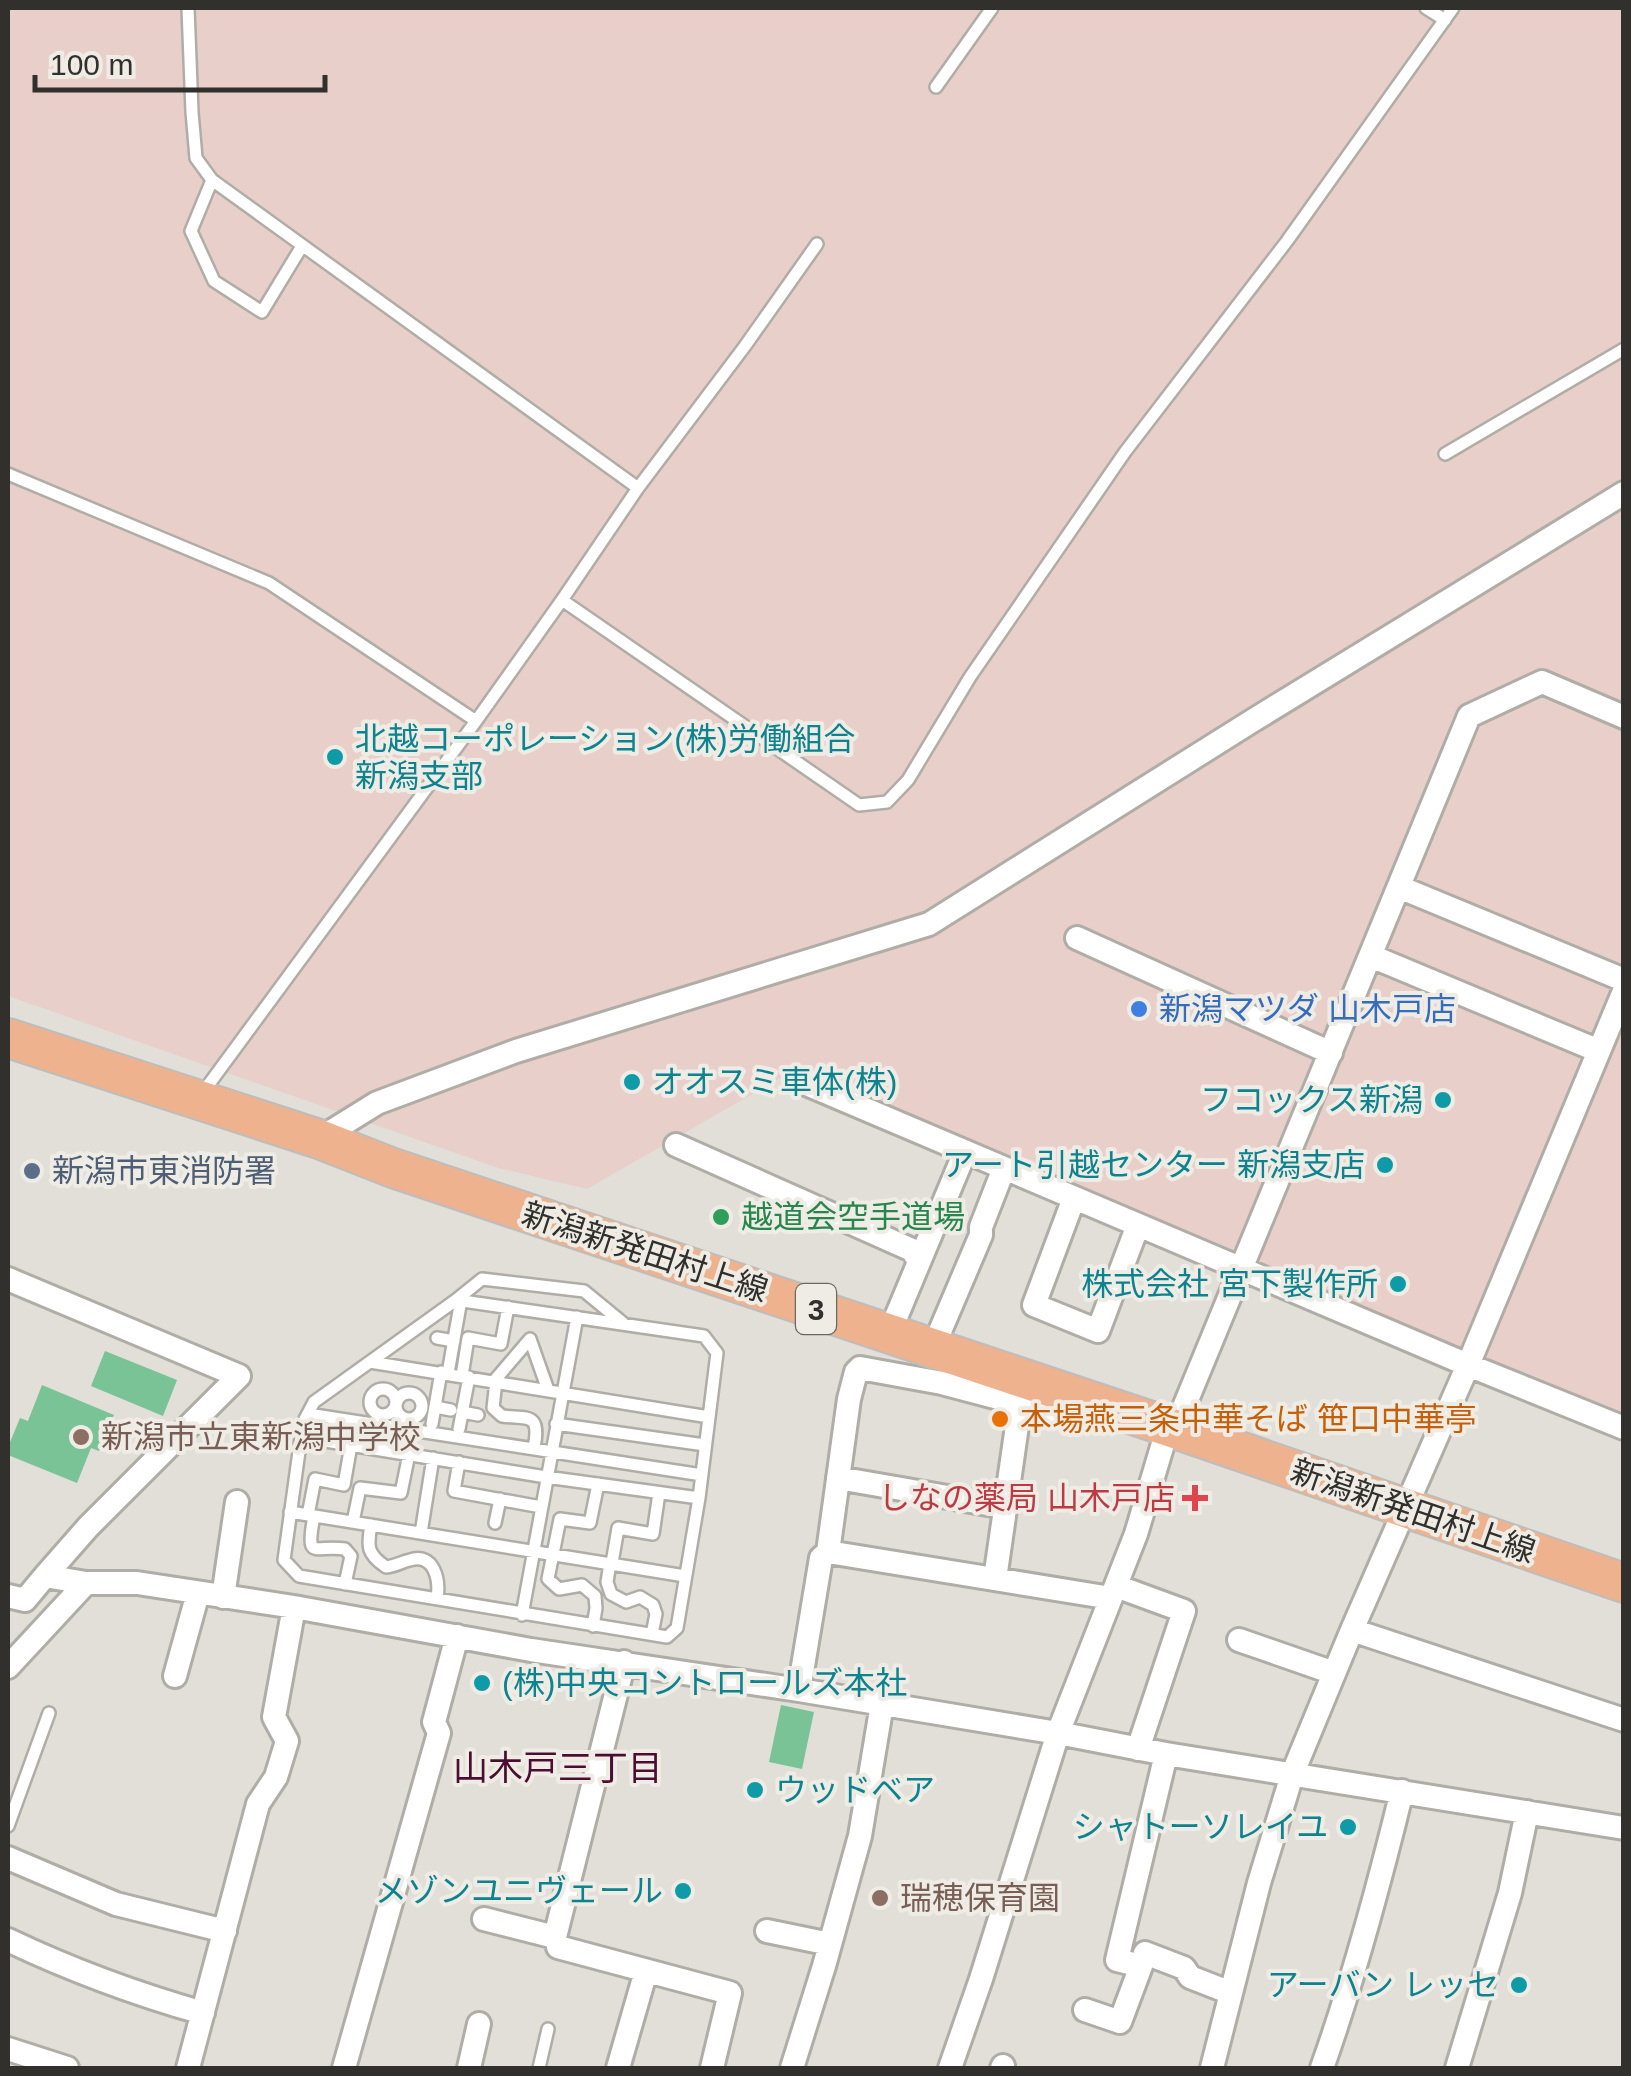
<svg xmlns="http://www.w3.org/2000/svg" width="1631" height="2076" font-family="Helvetica,'Noto Sans JP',sans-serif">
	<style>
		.industrial { fill: #e9cfca }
		.green { fill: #79c397 }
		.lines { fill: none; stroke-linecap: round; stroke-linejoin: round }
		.lane-casing { stroke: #b0ada7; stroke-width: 16 }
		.street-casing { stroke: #b0ada7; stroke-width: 28 }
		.primary-casing { stroke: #bdbdbc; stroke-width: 42 }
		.lane { stroke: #fff; stroke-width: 11 }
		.street { stroke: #fff; stroke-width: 22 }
		.primary { stroke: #efb28e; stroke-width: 38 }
		.culture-dot { fill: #0f9aa8; stroke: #efece5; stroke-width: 4 }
		.shop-dot { fill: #3f7fe0; stroke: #efece5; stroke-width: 4 }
		.service-dot { fill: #5c6f8a; stroke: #efece5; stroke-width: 4 }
		.leisure-dot { fill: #2e9e5b; stroke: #efece5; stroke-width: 4 }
		.food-dot { fill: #e8710a; stroke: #efece5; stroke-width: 4 }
		.education-dot { fill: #8d6e63; stroke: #efece5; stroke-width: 4 }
		.health-dot { fill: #e0444e; stroke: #efece5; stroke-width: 4 }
		.labels { text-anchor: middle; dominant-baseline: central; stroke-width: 8; stroke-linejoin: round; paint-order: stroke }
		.shield { fill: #efece5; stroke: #6a6864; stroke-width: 2.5 }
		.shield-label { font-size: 30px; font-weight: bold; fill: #31302d }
		.culture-label { font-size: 32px; fill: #0d838f; stroke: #efece5; text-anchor: end }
		.shop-label { font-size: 32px; fill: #366cbe; stroke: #efece5; text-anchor: start }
		.service-label { font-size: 32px; fill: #4e5e75; stroke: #efece5; text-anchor: start }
		.leisure-label { font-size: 32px; fill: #27864d; stroke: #efece5; text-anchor: start }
		.street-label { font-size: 32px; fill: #31302d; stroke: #efece5 }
		.food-label { font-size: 32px; fill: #c56008; stroke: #efece5; text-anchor: start }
		.education-label { font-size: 32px; fill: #785e54; stroke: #efece5; text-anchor: start }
		.health-label { font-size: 32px; fill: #be3a42; stroke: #efece5; text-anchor: end }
		.neighbourhood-label { font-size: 35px; fill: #4b0d32; stroke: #efece5 }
	</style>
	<rect width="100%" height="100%" fill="#e1dfd8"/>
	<path class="industrial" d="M 8,8 L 1623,8 L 1623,1417 L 789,1073 L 587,1189 L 498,1168 L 8,996 Z"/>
	<path class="green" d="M 105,1351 L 177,1380 L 163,1416 L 91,1386 Z
		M 42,1385 L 114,1415 L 99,1451 L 91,1448 L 77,1483 L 8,1455 L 8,1447 L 20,1418 L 28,1421 Z
		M 781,1705 L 814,1712 L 802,1769 L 769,1762 Z"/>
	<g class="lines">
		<g class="lane-casing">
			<path id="lane" d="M 188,8 L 192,112 L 196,158 L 212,180 L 638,488
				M 1426,8 L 1445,20
				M 936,87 L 992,8
				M 212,180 L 191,231 L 214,281 L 262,312 L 302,246
				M 1445,454 L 1624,349
				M 8,474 L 269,583 L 476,721
				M 562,600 L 859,805 L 887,802 L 908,780 L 970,677 L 1125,452 L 1287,241 L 1453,8
				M 201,1095 L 476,721 L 562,600 L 638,488 L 745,346 L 817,244
				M 456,1300 L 704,1336 L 717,1353 L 699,1498 L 677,1628 L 667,1637 L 299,1576 L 284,1560 L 301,1437 L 305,1419 L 314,1402 Z
				M 456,1300 L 482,1279 L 584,1291 L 623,1323
				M 437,1338 L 454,1341
				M 370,1362 L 709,1417
				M 448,1373 L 461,1300
				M 462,1376 L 468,1338 L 501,1344 L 508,1307
				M 494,1381 L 530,1339 L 548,1390
				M 496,1381 L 493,1408 L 502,1416 C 528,1419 541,1412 534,1448
				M370 1402a13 13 0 1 1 26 0a13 13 0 1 1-26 0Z
				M396 1406a13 13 0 1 1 26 0a13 13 0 1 1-26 0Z
				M 435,1407 L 451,1410
				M 462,1412 L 478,1415
				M 308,1414 L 702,1475
				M 432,1424 L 441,1372
				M 556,1424 L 705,1445
				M 459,1429 L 469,1377
				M 301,1437 L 546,1477 L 699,1498
				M 459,1462 L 454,1491 L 541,1507
				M 290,1512 L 685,1576
				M 308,1515 L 315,1479 L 344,1485 L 351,1445
				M 314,1516 C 305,1563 315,1544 345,1549 L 351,1556 L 345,1584
				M 353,1522 L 360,1488 L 401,1493 L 409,1454
				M 495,1523 L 500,1499
				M 371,1525 C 367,1547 367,1554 386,1567 C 396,1566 401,1562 410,1560 C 434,1552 440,1580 437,1598
				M 421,1533 L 433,1458
				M 610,1563 L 607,1582 L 611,1594 L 626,1602 L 640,1597 L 653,1605 L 656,1614 L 652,1634
				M 612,1563 L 618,1528 L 653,1534 L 659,1493
				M 522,1615 L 577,1317
				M 593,1626 L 596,1608 L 595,1596 L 582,1585 L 559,1589 L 548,1579 L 560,1519 L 590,1523 L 598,1484
				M 8,1826 L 49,1713
				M 539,2068 L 548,2029"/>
		</g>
		<g class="street-casing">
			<path id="street" d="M 1399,887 L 1624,980
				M 1077,938 L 1331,1053
				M 1371,956 L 1599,1051
				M 804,1083 L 1468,1365 L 1624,1428
				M 319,1139 L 377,1103 L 516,1051 L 929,924 L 1252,721 L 1624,493
				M 676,1145 L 912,1250 L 919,1261
				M 1074,1198 L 1034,1305 L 1098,1331 L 1138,1225
				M 8,1279 L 239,1376 L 88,1527 L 45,1576
				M 889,1334 L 965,1152
				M 932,1350 L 981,1235 L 981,1227 L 1004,1168
				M 1175,1429 L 1469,716 L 1542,682 L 1624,717
				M 838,1478 L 1005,1507
				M 828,1552 L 1111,1598
				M 995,1579 L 1020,1405
				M 1116,1586 L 1184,1611 L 1138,1749
				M 8,1596 L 25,1600 L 45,1576 L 86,1583 L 137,1583 L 294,1607 L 531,1650 L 799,1690 L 1058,1733 L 1166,1754 L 1624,1828
				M 223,1597 L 237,1502
				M 1352,1630 L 1624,1720
				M 1239,1640 L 1334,1673
				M 8,1667 L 86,1583
				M 175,1676 L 198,1593
				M 799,1690 L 821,1558 L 828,1552 L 849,1399 L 856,1372 L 860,1368 L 942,1383 L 1051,1412 L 1056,1391
				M 8,1858 L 116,1904 L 225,1931
				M 484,1919 L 555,1937 L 624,1662
				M 767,1931 L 830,1944
				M 8,1940 C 71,1970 136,1994 203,2013
				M 558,1947 L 730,1993 L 712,2068
				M 1145,1953 L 1184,1968 L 1190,1977 L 1231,1993
				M 1085,2010 L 1120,2022 L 1141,1966 L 1117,1960 L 1166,1754
				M 8,2049 L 67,2068
				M 188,2068 L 258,1804 L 276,1777 L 287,1741 L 274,1717 L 294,1607
				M 344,2068 L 439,1733 L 434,1722 L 457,1636
				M 469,2068 L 479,2024
				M 618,2068 L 646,1971
				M 792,2068 L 824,1966 L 860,1836 L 882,1704
				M 950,2068 L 981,1979 L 1058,1733 L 1136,1534 L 1168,1427
				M 1002,2068 L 1003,2066
				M 1212,2068 L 1259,1883 L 1292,1775 L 1352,1630 L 1468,1365 L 1624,991
				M 1322,2068 C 1354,1978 1379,1885 1402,1791
				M 1457,2068 L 1510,1893 L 1527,1812"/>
		</g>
		<g class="primary-casing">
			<path id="primary" d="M 8,1038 L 319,1139 L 393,1168 L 1175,1429 L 1624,1583"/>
		</g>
		<use href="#lane" class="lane"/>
		<use href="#street" class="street"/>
		<use href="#primary" class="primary"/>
	</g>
	<g class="culture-dot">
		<circle cx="335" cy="757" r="10"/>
		<circle cx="632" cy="1082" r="10"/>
		<circle cx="1443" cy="1100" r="10"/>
		<circle cx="1385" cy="1165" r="10"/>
		<circle cx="1398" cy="1284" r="10"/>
		<circle cx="482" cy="1683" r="10"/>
		<circle cx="755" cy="1790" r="10"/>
		<circle cx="1348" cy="1827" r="10"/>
		<circle cx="683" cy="1891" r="10"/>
		<circle cx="1519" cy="1985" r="10"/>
	</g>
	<circle class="shop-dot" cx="1139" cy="1009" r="10"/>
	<circle class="service-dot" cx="32" cy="1171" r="10"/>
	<circle class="leisure-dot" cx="721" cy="1217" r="10"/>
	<circle class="food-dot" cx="1000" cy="1419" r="10"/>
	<g class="education-dot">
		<circle cx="81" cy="1437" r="10"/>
		<circle cx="880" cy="1898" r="10"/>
	</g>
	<path class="health-dot" d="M1190 1483h10v10h10v10h-10v10h-10v-10h-10v-10h10z"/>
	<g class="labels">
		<rect class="shield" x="796" y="1284" width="40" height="50" rx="8"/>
		<g class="shield-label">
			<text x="816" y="1309">3</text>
		</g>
		<g class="culture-label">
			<text x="355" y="739" text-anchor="start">北越コーポレーション(株)労働組合<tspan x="355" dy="37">新潟支部</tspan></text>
			<text x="652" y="1082" text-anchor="start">オオスミ車体(株)</text>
			<text x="1423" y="1100">フコックス新潟</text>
			<text x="1365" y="1165">アート引越センター 新潟支店</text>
			<text x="1378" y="1284">株式会社 宮下製作所</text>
			<text x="502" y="1683" text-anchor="start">(株)中央コントロールズ本社</text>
			<text x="775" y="1790" text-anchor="start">ウッドベア</text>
			<text x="1328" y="1827">シャトーソレイユ</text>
			<text x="663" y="1891">メゾンユニヴェール</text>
			<text x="1499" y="1985">アーバン レッセ</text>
		</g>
		<g class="shop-label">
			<text x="1159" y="1009">新潟マツダ 山木戸店</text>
		</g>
		<g class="service-label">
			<text x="52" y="1171">新潟市東消防署</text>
		</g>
		<g class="leisure-label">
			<text x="741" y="1217">越道会空手道場</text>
		</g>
		<g class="street-label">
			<text transform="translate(645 1252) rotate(18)">新潟新発田村上線</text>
			<text transform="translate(1413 1511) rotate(19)">新潟新発田村上線</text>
		</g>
		<g class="food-label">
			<text x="1020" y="1419">本場燕三条中華そば 笹口中華亭</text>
		</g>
		<g class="education-label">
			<text x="101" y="1437">新潟市立東新潟中学校</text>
			<text x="900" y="1898">瑞穂保育園</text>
		</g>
		<g class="health-label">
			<text x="1175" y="1498">しなの薬局 山木戸店</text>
		</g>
		<g class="neighbourhood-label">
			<text x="558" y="1767">山木戸三丁目</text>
		</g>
	</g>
	<rect width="1631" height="2076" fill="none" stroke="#31302d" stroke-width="20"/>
	<path d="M35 75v15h290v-15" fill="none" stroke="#31302d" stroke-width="5"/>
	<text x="50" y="75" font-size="30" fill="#31302d" stroke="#efece5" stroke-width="8" paint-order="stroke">100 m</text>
</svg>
